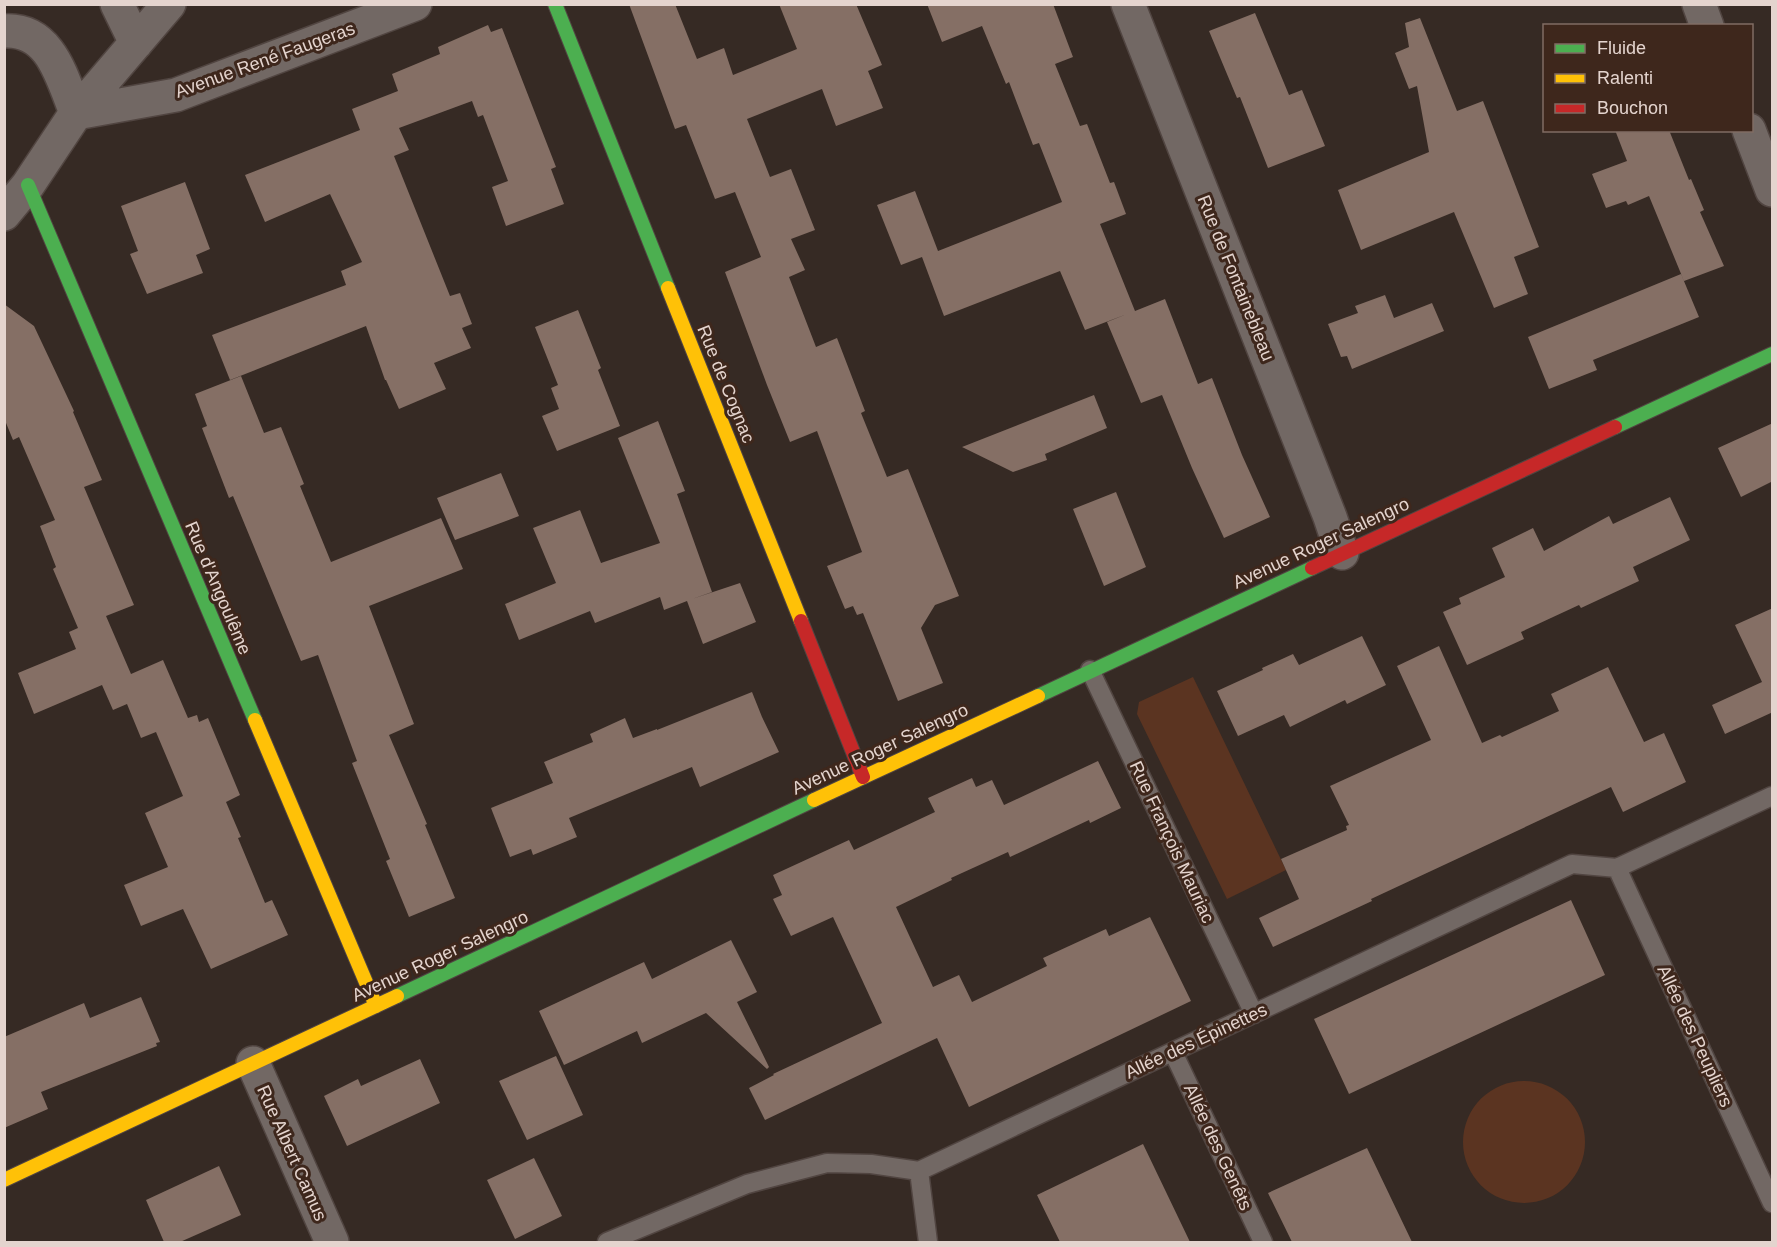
<svg xmlns="http://www.w3.org/2000/svg" width="1777" height="1247" font-family="Arial,sans-serif">
	<style>
		.green { fill: #5b3421 }
		.building { fill: #856f65 }
		.lines { fill: none; stroke-linecap: round; stroke-linejoin: round }
		.lane-casing { stroke: #514541; stroke-width: 21 }
		.street-casing { stroke: #514541; stroke-width: 36 }
		.fast-casing { stroke: #514541; stroke-width: 16 }
		.slow-casing { stroke: #514541; stroke-width: 16 }
		.jam-casing { stroke: #514541; stroke-width: 16 }
		.lane { stroke: #726864; stroke-width: 18 }
		.street { stroke: #726864; stroke-width: 33 }
		.fast { stroke: #4caf50; stroke-width: 14 }
		.slow { stroke: #ffc107; stroke-width: 14 }
		.jam { stroke: #c62828; stroke-width: 14 }
		.labels { text-anchor: middle; dominant-baseline: central; stroke-width: 6; stroke-linejoin: round; paint-order: stroke }
		.street-label { font-size: 18px; fill: #e4d4ce; stroke: #3e271c }
	</style>
	<rect width="100%" height="100%" fill="#362a24"/>
	<path class="green" d="M 1193,677 L 1286,870 L 1227,899 L 1137,714 L 1139,702 Z
		M1463 1142a61 61 0 1 1 122 0a61 61 0 1 1-122 0Z"/>
	<path class="building" d="M 629,4 L 675,4 L 697,59 L 724,48 L 733,75 L 797,49 L 779,4 L 856,4 L 882,65 L 868,71 L 883,108 L 836,126 L 822,89 L 747,119 L 770,177 L 791,169 L 815,230 L 791,239 L 805,270 L 789,277 L 816,347 L 837,338 L 865,411 L 861,413 L 887,477 L 908,469 L 959,596 L 935,605 L 921,628 L 943,683 L 898,701 L 863,613 L 857,615 L 853,606 L 845,609 L 827,566 L 862,552 L 817,431 L 790,442 L 767,385 L 725,272 L 761,257 L 735,192 L 715,199 L 686,125 L 675,129 Z
		M 927,4 L 1053,4 L 1073,57 L 1055,64 L 1080,126 L 1087,124 L 1110,183 L 1114,182 L 1126,214 L 1100,224 L 1135,311 L 1165,299 L 1198,384 L 1212,378 L 1242,455 L 1270,517 L 1224,538 L 1192,468 L 1162,395 L 1141,403 L 1107,322 L 1127,314 L 1085,330 L 1060,271 L 944,316 L 922,257 L 901,265 L 877,205 L 915,191 L 938,251 L 1062,202 L 1039,143 L 1033,145 L 1009,82 L 1006,84 L 982,26 L 942,42 Z
		M 1255,13 L 1289,95 L 1302,90 L 1325,146 L 1268,168 L 1240,97 L 1237,98 L 1209,31 Z
		M 1420,18 L 1457,111 L 1483,101 L 1539,247 L 1514,257 L 1528,294 L 1494,308 L 1454,212 L 1361,250 L 1338,190 L 1429,152 L 1417,86 L 1409,89 L 1395,53 L 1409,47 L 1405,23 Z
		M 488,25 L 491,32 L 502,28 L 556,167 L 551,169 L 564,204 L 506,226 L 492,187 L 508,181 L 483,115 L 478,117 L 472,101 L 399,128 L 409,150 L 394,156 L 450,296 L 460,293 L 472,324 L 462,328 L 471,348 L 434,363 L 446,389 L 399,409 L 386,380 L 385,380 L 366,326 L 230,380 L 212,335 L 346,285 L 341,271 L 362,262 L 330,194 L 265,222 L 245,175 L 360,130 L 352,109 L 398,91 L 392,74 L 440,54 L 438,47 Z
		M 1615,130 L 1669,130 L 1689,180 L 1691,179 L 1704,210 L 1700,212 L 1724,266 L 1684,281 L 1649,196 L 1628,205 L 1626,201 L 1606,208 L 1592,174 L 1627,161 Z
		M 185,182 L 210,249 L 196,255 L 203,273 L 147,294 L 130,254 L 138,251 L 121,206 Z
		M 1681,274 L 1699,317 L 1593,360 L 1597,370 L 1549,389 L 1528,337 Z
		M 1385,295 L 1394,318 L 1432,303 L 1444,331 L 1352,369 L 1347,356 L 1341,357 L 1328,324 L 1358,313 L 1355,306 Z
		M 4,304 L 34,326 L 74,411 L 73,412 L 102,480 L 84,487 L 134,605 L 106,616 L 131,674 L 163,660 L 188,718 L 197,715 L 199,722 L 208,718 L 240,795 L 226,802 L 241,837 L 238,838 L 265,903 L 272,900 L 288,935 L 211,969 L 183,909 L 141,926 L 124,885 L 168,867 L 145,813 L 183,796 L 156,732 L 141,738 L 127,704 L 113,710 L 102,685 L 34,714 L 18,673 L 76,649 L 69,632 L 78,628 L 53,569 L 56,567 L 40,526 L 55,520 L 19,437 L 13,440 L 4,418 Z
		M 578,310 L 601,368 L 598,370 L 620,426 L 557,451 L 542,416 L 559,409 L 551,388 L 558,385 L 535,327 Z
		M 241,376 L 264,433 L 281,427 L 304,484 L 300,486 L 331,562 L 441,518 L 463,569 L 369,606 L 414,724 L 389,735 L 427,824 L 425,825 L 455,898 L 409,917 L 386,861 L 390,859 L 352,763 L 357,761 L 318,655 L 301,661 L 233,496 L 229,498 L 202,428 L 207,426 L 195,394 Z
		M 1094,395 L 1107,428 L 1045,454 L 1047,460 L 1013,472 L 962,447 Z
		M 658,421 L 685,491 L 677,494 L 712,592 L 692,599 L 740,583 L 756,622 L 703,644 L 687,601 L 664,610 L 660,597 L 595,623 L 590,611 L 519,640 L 505,604 L 556,583 L 533,528 L 580,510 L 601,563 L 660,543 L 618,438 Z
		M 1773,423 L 1773,481 L 1741,497 L 1718,448 Z
		M 501,473 L 519,516 L 455,540 L 437,498 Z
		M 1116,492 L 1146,567 L 1104,586 L 1073,509 Z
		M 1670,497 L 1690,540 L 1633,567 L 1639,581 L 1581,608 L 1579,605 L 1521,632 L 1524,639 L 1467,665 L 1443,612 L 1461,604 L 1459,598 L 1505,577 L 1492,548 L 1533,528 L 1544,551 L 1609,516 L 1613,524 Z
		M 1773,608 L 1773,712 L 1725,734 L 1712,705 L 1762,682 L 1735,625 Z
		M 1362,636 L 1386,685 L 1347,704 L 1345,700 L 1290,727 L 1284,715 L 1238,736 L 1217,691 L 1263,670 L 1262,668 L 1293,654 L 1299,665 Z
		M 1439,646 L 1482,743 L 1500,735 L 1502,737 L 1559,711 L 1551,694 L 1608,667 L 1644,742 L 1664,733 L 1686,782 L 1623,812 L 1611,787 L 1371,899 L 1372,901 L 1273,947 L 1259,918 L 1299,899 L 1281,859 L 1347,830 L 1346,826 L 1349,825 L 1330,786 L 1431,740 L 1397,666 Z
		M 752,692 L 762,717 L 779,752 L 700,787 L 692,767 L 569,818 L 577,837 L 533,855 L 531,849 L 510,857 L 491,808 L 553,783 L 544,762 L 593,742 L 590,734 L 625,718 L 633,738 L 657,729 L 657,730 Z
		M 1098,761 L 1121,808 L 1090,823 L 1089,820 L 1010,857 L 1008,852 L 951,878 L 952,880 L 896,907 L 933,987 L 959,975 L 972,1002 L 1047,966 L 1043,958 L 1106,929 L 1109,936 L 1150,917 L 1191,1001 L 969,1107 L 937,1038 L 765,1120 L 749,1088 L 774,1075 L 773,1074 L 882,1023 L 833,917 L 791,936 L 773,899 L 782,895 L 773,875 L 849,840 L 854,850 L 935,812 L 928,798 L 972,778 L 976,787 L 992,780 L 1004,805 Z
		M 1571,900 L 1605,975 L 1349,1094 L 1314,1019 Z
		M 731,940 L 757,992 L 737,1002 L 769,1067 L 767,1069 L 706,1013 L 642,1043 L 637,1031 L 564,1065 L 539,1011 L 644,962 L 652,979 Z
		M 141,997 L 160,1042 L 156,1043 L 157,1046 L 41,1092 L 48,1109 L 4,1128 L 4,1037 L 84,1003 L 90,1018 Z
		M 556,1056 L 583,1115 L 527,1140 L 499,1081 Z
		M 420,1059 L 440,1103 L 347,1146 L 324,1096 L 358,1079 L 361,1086 Z
		M 1143,1144 L 1190,1242 L 1060,1242 L 1037,1195 Z
		M 1367,1148 L 1412,1242 L 1292,1242 L 1268,1193 Z
		M 534,1158 L 562,1216 L 515,1239 L 487,1180 Z
		M 219,1166 L 241,1215 L 180,1242 L 164,1242 L 146,1200 Z"/>
	<g class="lines">
		<g class="lane-casing">
			<path id="lane" d="M 1090,670 L 1254,1014
				M 1617,868 L 1772,1203
				M 1173,1052 L 1263,1242
				M 919,1171 L 928,1242
				M 607,1242 L 747,1184 L 827,1163 L 871,1164 L 919,1171 L 1572,864 L 1617,868 L 1772,796"/>
		</g>
		<g class="street-casing">
			<path id="street" d="M 117,4 L 136,43
				M 1128,4 L 1330,517 L 1342,553
				M 1699,4 L 1707,26
				M 4,31 C 51,28 62,78 76,113
				M 76,113 L 176,95 L 415,4
				M 1749,130 L 1772,190
				M 4,214 L 28,185 L 76,113 L 169,4
				M 253,1063 L 332,1242"/>
		</g>
		<g class="fast-casing">
			<path id="fast" d="M 555,4 L 668,288
				M 28,185 L 255,720
				M 1615,427 L 1772,354
				M 1038,696 L 1312,568
				M 397,996 L 814,800"/>
		</g>
		<g class="slow-casing">
			<path id="slow" d="M 668,288 L 801,621
				M 255,720 L 376,1006
				M 814,800 L 1038,696
				M 4,1180 L 397,996"/>
		</g>
		<g class="jam-casing">
			<path id="jam" d="M 1312,568 L 1615,427
				M 801,621 L 863,777"/>
		</g>
		<use href="#lane" class="lane"/>
		<use href="#street" class="street"/>
		<use href="#fast" class="fast"/>
		<use href="#slow" class="slow"/>
		<use href="#jam" class="jam"/>
	</g>
	<g class="labels">
		<g class="street-label">
			<text transform="translate(265 60) rotate(-20)">Avenue René Faugeras</text>
			<text transform="translate(1236 278) rotate(68)">Rue de Fontainebleau</text>
			<text transform="translate(726 384) rotate(68)">Rue de Cognac</text>
			<text transform="translate(1321 543) rotate(-25)">Avenue Roger Salengro</text>
			<text transform="translate(218 588) rotate(67)">Rue d'Angoulême</text>
			<text transform="translate(880 749) rotate(-25)">Avenue Roger Salengro</text>
			<text transform="translate(1172 842) rotate(65)">Rue François Mauriac</text>
			<text transform="translate(440 956) rotate(-25)">Avenue Roger Salengro</text>
			<text transform="translate(1695 1036) rotate(65)">Allée des Peupliers</text>
			<text transform="translate(1196 1041) rotate(-25)">Allée des Épinettes</text>
			<text transform="translate(1218 1147) rotate(65)">Allée des Genêts</text>
			<text transform="translate(292 1153) rotate(66)">Rue Albert Camus</text>
		</g>
	</g>
	<rect width="1777" height="1247" fill="none" stroke="#e4d4ce" stroke-width="12"/>
	<rect x="1543" y="24" width="210" height="108" fill="#3e271c" stroke="#806c63" stroke-width="1.5"/>
	<rect x="1555" y="44" width="30" height="9" fill="#4caf50" stroke="#806c63" stroke-width="1.5"/>
	<text x="1597" y="54" font-size="18" fill="#e4d4ce">Fluide</text>
	<rect x="1555" y="74" width="30" height="9" fill="#ffc107" stroke="#806c63" stroke-width="1.5"/>
	<text x="1597" y="84" font-size="18" fill="#e4d4ce">Ralenti</text>
	<rect x="1555" y="104" width="30" height="9" fill="#c62828" stroke="#806c63" stroke-width="1.5"/>
	<text x="1597" y="114" font-size="18" fill="#e4d4ce">Bouchon</text>
</svg>
